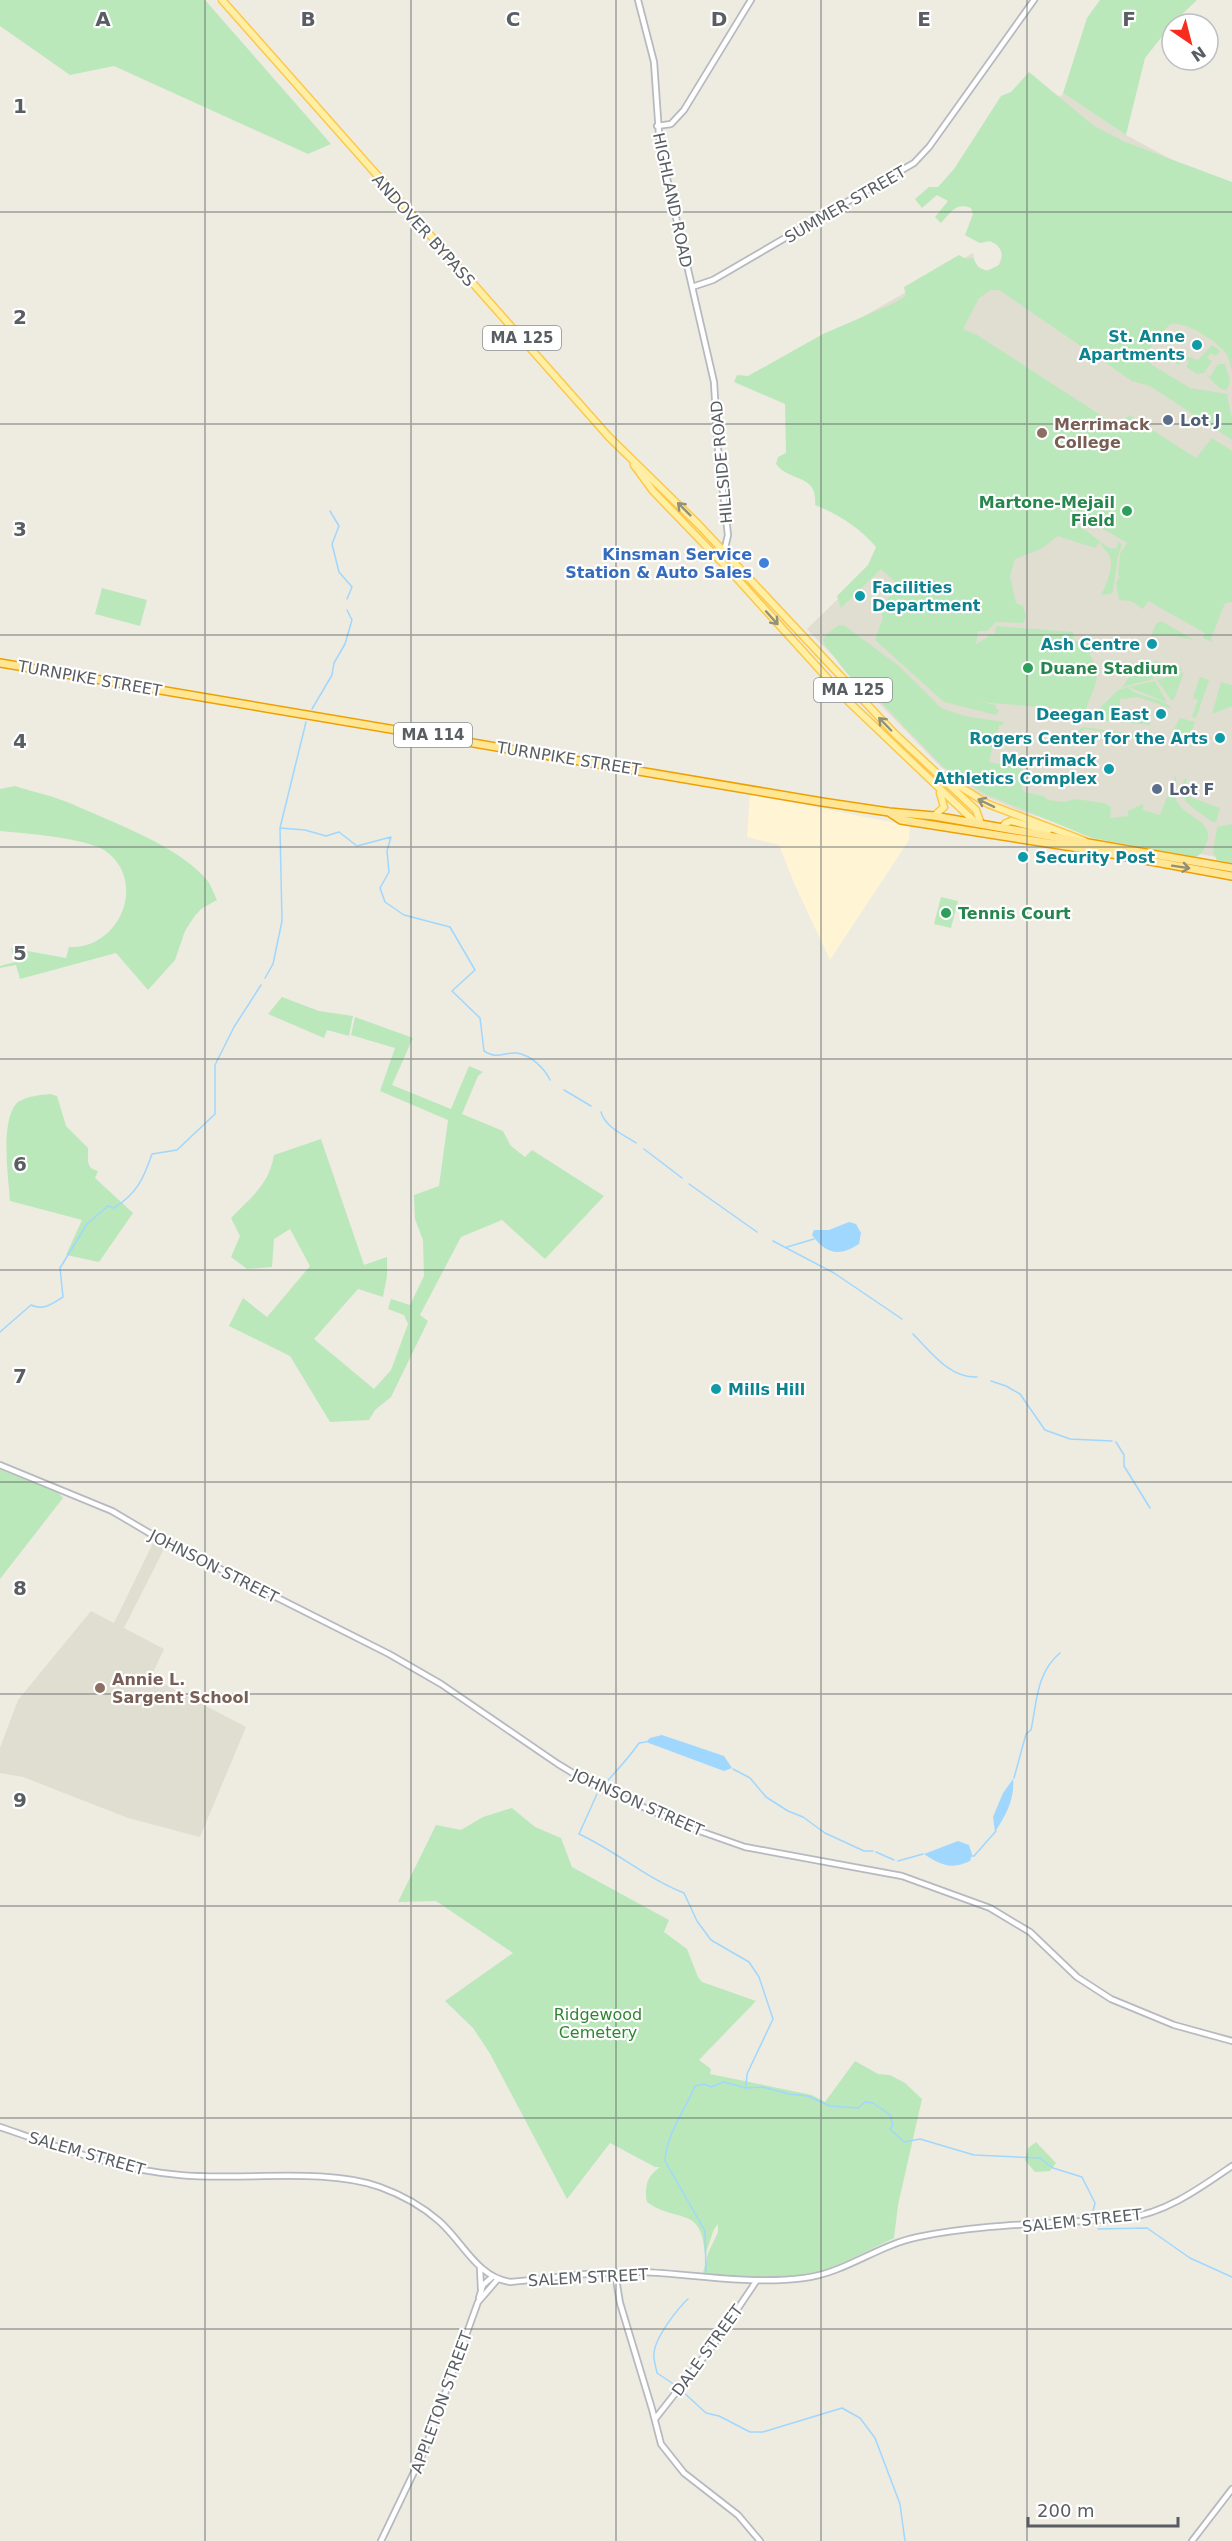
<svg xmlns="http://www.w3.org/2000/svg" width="1232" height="2541" font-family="'DejaVu Sans',sans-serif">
  <rect width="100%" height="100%" fill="#eeebe1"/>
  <path fill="#fff4d4" d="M 750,794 L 910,826 L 909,840 L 830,960 L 794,883 L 779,845 L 747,837 Z"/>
  <path fill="#e0ddd1" d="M 1063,93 L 1126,135 L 1189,169 L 1232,187 L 1232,860 L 1101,835 L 1020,811 L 977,793 L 941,767 L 807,629 L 956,484 L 749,383 L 973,253 L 975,263 L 982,270 L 991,270 L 999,265 L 1002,255 L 999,246 L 990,241 L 980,243 L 965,235 L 1058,95 L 1061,97 Z
    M 154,1541 L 165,1547 L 124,1628 L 164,1649 L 151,1677 L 246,1727 L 200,1837 L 128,1818 L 23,1777 L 0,1773 L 0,1748 L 18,1700 L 91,1611 L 114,1623 Z"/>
  <path fill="#bbe8bb" d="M 0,0 L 205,0 L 331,144 L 308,154 L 114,66 L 70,75 L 0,26 Z
    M 1100,0 L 1197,0 L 1172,24 L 1145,58 L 1126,135 L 1063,93 L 1087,18 Z
    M 1029,72 L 1094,126 L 1125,142 L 1232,182 L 1232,374 C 1231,368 1230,361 1227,355 C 1221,343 1181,318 1169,325 L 1149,349 L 1146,357 L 1152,365 L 1190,388 L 1227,394 L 1232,419 L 1232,440 L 1150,386 L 1132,381 L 999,290 L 991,290 L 979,298 L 963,329 L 977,335 L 1119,427 L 1129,415 L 1196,458 L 1212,438 L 1232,451 L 1232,602 L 1225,603 L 1211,639 L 1213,642 L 1203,638 L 1205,633 L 1148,601 L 1143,609 L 1131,601 L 1119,600 L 1116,583 L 1120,576 L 1118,575 L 1120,554 L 1127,543 L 1098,526 L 1091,527 L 1076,519 L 1074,515 L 1083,499 L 1080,497 L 1069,518 L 1109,548 L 1115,549 L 1119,543 L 1116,540 L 1122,544 L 1118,556 L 1113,592 L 1110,594 L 1101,595 C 1106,585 1115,565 1109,555 C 1106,550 1102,548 1100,542 L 1095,548 L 1058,536 L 1041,549 L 1015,559 L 1010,576 L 1016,603 L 1023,606 L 1026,617 L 1023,623 L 996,622 L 987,631 L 978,631 L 976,644 L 988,637 L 988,634 L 995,634 L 996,626 L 1073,632 L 1073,641 L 1088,642 C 1087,655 1096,662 1097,674 C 1097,688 1088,698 1086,711 L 980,702 L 996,705 L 996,709 L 999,710 L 996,715 L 944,702 L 875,640 L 883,617 L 879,609 L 899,586 L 881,569 L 841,608 L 837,596 L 868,565 L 876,547 C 860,528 838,514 815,505 C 818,473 790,483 776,464 L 778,457 L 786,453 L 785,404 L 734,382 L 737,375 L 748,376 L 823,334 L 890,305 L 906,296 L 904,287 L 959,255 L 966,259 L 973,258 L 978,267 L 987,271 L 999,265 C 1005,255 1001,245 990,241 L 980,243 L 965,235 L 973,214 L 971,208 C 956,202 951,212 941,223 L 935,217 L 948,201 L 937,195 L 922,208 L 915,199 L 929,187 L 938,187 L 954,169 L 1001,96 L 1011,92 Z
    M 1212,345 L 1220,351 L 1216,356 L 1211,353 L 1207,358 L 1212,361 L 1204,373 L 1197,374 L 1186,367 L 1189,362 L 1184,358 L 1179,365 L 1176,363 L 1180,356 L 1184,355 L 1198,360 Z
    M 1218,364 L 1225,364 L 1230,381 L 1227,390 L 1221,389 L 1206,375 L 1210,377 Z
    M 102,588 L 147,600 L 140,626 L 95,614 Z
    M 1161,621 L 1194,640 L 1174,636 L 1151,636 L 1156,624 Z
    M 839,625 L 845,626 L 899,666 L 941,708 L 965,716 L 1003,722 L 1003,725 L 999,725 L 995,749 L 992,748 L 989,762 L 1024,769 L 1022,789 L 1025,792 L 1043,796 L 1048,800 L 1064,802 L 1075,799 L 1104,803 L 1111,807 L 1110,818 L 1128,816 L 1128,811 L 1143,804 L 1143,810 L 1160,815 L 1176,775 C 1177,784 1172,793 1178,803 C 1186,817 1214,821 1207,842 C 1204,849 1203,853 1196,857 L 1092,838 L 985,794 L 942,766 L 877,698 C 856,690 839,662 825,645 L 823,640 L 826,635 Z
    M 1156,661 L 1180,667 L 1182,670 L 1156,678 L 1148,664 Z
    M 1144,664 L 1154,679 L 1122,687 L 1134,671 Z
    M 1184,672 L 1174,699 L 1171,700 L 1157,680 Z
    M 1200,677 L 1209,680 L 1196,718 L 1192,717 L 1198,700 L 1193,698 Z
    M 1155,681 L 1167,702 L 1128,687 Z
    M 1221,682 L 1232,685 L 1232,706 L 1212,714 Z
    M 1127,687 C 1138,699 1163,696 1172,709 L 1138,697 L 1120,699 L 1120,709 L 1135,709 L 1144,712 L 1142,719 L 1150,722 L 1150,725 L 1089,719 L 1118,690 Z
    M 1180,718 L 1195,722 L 1189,738 L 1172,732 Z
    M 1083,727 L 1158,737 L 1156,741 L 1085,729 L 1079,733 L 1078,739 L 1074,738 L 1076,732 Z
    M 1185,779 L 1187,779 L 1184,795 L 1220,808 L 1216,822 L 1212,822 C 1199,810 1171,800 1185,779 Z
    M 15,786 C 33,792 54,796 72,804 C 112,822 179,846 207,880 C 211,885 214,894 217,900 L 201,909 L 194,917 L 185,931 L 175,960 L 148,990 L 116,953 L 20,979 L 16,965 L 0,968 L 0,966 L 15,962 L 11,948 L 66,958 L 69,947 C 120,950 149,880 104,850 C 84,838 25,833 0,831 L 0,789 Z
    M 1232,824 L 1232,863 L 1217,860 L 1213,853 L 1217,827 Z
    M 941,897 L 958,901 L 951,928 L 934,924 Z
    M 282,997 L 319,1011 L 353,1016 L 349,1036 L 327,1030 L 324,1038 L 268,1014 Z
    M 355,1017 L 413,1038 L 392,1085 L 451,1109 L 469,1066 L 483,1072 L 478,1076 L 462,1114 L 503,1131 L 511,1146 L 525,1157 L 532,1150 L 604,1196 L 545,1259 L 502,1220 L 461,1237 L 420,1315 L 428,1321 L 391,1397 L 375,1410 L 369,1420 L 330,1422 L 290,1356 L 229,1326 L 243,1298 L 267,1317 L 310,1266 L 290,1229 L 274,1239 L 272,1267 L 247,1269 L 231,1257 L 240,1236 L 231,1218 C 251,1197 269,1185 274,1155 L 321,1139 L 364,1265 L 387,1257 L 387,1276 L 383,1297 L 358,1289 L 314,1339 L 374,1389 L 391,1370 L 408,1324 L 404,1315 L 388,1309 L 391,1299 L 410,1305 L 424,1276 L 423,1240 L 415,1219 L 414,1195 L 439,1186 L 448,1120 L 380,1091 L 395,1048 L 351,1035 Z
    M 50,1094 L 57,1096 L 66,1126 L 88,1148 C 89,1158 84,1168 98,1171 L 95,1178 L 133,1213 L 99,1262 L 66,1255 L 82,1220 L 10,1201 C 8,1175 0,1118 18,1102 C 28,1096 39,1095 50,1094 Z
    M 0,1469 L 57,1491 L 63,1498 L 0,1579 Z
    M 512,1808 L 535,1827 L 561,1838 L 572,1867 L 669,1920 L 664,1932 L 687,1949 L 698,1977 L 702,1982 L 756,2001 L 699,2060 L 711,2069 L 710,2074 L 812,2095 L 825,2102 L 855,2061 L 878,2074 L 890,2075 L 905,2083 L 922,2099 L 898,2205 L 894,2238 C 868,2250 842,2266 813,2273 C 778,2281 738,2277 702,2277 L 708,2253 L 718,2232 L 718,2224 L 714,2229 L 705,2255 C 702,2204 677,2224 647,2202 C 644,2187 647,2176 660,2167 L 655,2167 L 610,2143 L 567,2199 L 489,2052 L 473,2028 L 445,2001 L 513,1953 L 436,1901 L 398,1902 L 436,1825 L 461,1830 L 483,1817 Z
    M 1036,2142 L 1056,2163 L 1050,2171 L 1035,2172 L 1025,2160 L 1028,2148 Z"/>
  <path fill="#9fd7ff" d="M 849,1222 L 856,1224 L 861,1233 L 859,1244 C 839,1257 826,1254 812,1235 L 814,1230 L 829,1230 Z
    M 662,1735 L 724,1756 L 732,1768 L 724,1771 L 646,1742 L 650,1738 Z
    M 1013,1779 C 1015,1799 1006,1815 995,1832 L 993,1817 L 1003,1793 Z
    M 958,1841 L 969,1845 L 972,1854 L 970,1861 C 952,1870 940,1865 924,1854 Z"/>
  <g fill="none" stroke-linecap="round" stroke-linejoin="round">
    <path stroke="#9fd7ff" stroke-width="1.5" d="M 330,511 L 339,526 L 332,544 L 339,572 L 352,587 L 347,599
      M 312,709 L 332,675 L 334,663 L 345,644 L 352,620 L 347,610
      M 280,828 L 305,830 L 326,836 L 339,832 L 357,846 L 391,837 L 387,851 L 389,872 L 380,888 L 385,902 L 404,915 L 450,927 L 475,970 L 452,991 L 480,1018 L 484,1051 C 499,1060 502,1052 517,1053 C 531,1055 545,1069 550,1080
      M 265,978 L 273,964 L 282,921 L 280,828 L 306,722
      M 564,1090 L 591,1106
      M 601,1112 C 605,1127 624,1135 636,1143
      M 644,1149 L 682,1178
      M 689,1184 L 757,1232
      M 773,1241 L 834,1273 L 902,1319
      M 787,1247 L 814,1239
      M 0,1332 L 31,1305 C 43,1311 52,1304 63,1297 L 60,1268 L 87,1224 L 108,1206 L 114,1208 C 137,1193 143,1180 152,1154 L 177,1150 L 215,1114 L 215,1065 L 234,1027 L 261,985
      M 913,1334 C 930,1351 949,1378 977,1377
      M 991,1381 L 1006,1386 L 1020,1394 L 1045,1430 L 1070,1439 L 1112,1441
      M 1116,1442 L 1124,1455 L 1124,1466 L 1150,1508
      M 733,1769 L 750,1778 L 766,1797 L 788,1811 L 803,1817 L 825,1833 L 864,1851 L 873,1851
      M 1014,1778 L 1026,1734 L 1031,1730 C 1037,1702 1036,1673 1060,1653
      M 604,1785 C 616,1771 629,1758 639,1743 L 646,1742
      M 597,1794 L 579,1834 C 616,1851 646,1878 684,1893 L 697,1921 L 711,1940 L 749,1962 L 759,1977 L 773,2019 L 747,2074 L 746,2087
      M 876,1852 L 894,1860
      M 970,1856 L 974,1856 L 996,1831
      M 898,1861 L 923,1854
      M 1098,2229 L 1147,2228 L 1190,2258 L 1232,2277
      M 706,2272 L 705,2231 L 665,2161 C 666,2135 685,2110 695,2086 L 704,2084 L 711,2087 L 724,2082 L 746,2088 L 763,2087 L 789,2094 L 808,2096 L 830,2106 L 858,2108 L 865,2102 L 873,2103 L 890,2115 L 893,2125 L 890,2129 L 904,2142 L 920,2139 L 974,2155 L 1040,2158 L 1053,2168 L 1082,2177 L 1095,2203 L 1092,2215
      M 678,2387 L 657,2373 C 656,2367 653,2359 654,2353 C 655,2338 677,2309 688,2299
      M 681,2390 L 706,2413 L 719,2416 L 750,2432 L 763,2432 L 842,2408 L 860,2418 L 875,2438 L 900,2504 L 905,2541"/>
    <defs>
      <path id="tertiary" d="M 638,0 L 654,62 L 660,148 L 714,382 L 718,449 L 728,535 L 724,552 L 718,559
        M 657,126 L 671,124 L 684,110 L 751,0
        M 692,287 L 713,280 L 914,163 L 929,147 L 1034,0
        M 0,1465 L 112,1511 L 151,1534 L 389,1654 L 441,1684 L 558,1764 L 591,1784 L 691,1828 L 745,1847 L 902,1876 L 990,1908 L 1030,1932 L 1077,1977 L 1111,1999 L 1174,2025 L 1232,2041
        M 0,2127 C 59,2147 118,2170 180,2175 C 241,2181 324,2167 380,2187 C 402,2195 422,2206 439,2221 C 463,2242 477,2277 510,2282 C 553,2278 597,2271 641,2272 C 695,2274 749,2285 804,2278 C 845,2273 878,2245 918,2237 C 986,2223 1058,2224 1126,2218 C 1166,2213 1200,2188 1232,2166
        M 480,2268 L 481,2289
        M 615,2273 L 620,2303 L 652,2409 L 661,2444 L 684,2473 L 738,2515 L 760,2541
        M 479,2298 L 483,2285 L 491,2278
        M 655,2419 L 714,2344 L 757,2280
        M 381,2541 L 425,2449 L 478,2302 L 497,2280
        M 1192,2541 L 1232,2489"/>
      <path id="primary" d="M 222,0 L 609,437 L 699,525 L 894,733 L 976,810 L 981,824
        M 634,465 L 653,491 L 733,574 L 849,702 L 976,823
        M 943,776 L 988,804 L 1085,841
        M 934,816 L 944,807 L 940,793
        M 1002,827 L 1006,823 L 1011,821 L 1048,831"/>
      <path id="trunk" d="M 0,663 L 822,802 L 889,812 L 934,816 L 1232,868
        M 889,812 L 901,820 L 1085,849 L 1232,876"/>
    </defs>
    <use href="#tertiary" stroke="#b6b9bf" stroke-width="8"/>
    <use href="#primary" stroke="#fcc84b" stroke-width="9"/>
    <use href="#trunk" stroke="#eea000" stroke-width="10"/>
    <use href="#tertiary" stroke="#fff" stroke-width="4.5"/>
    <use href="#primary" stroke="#ffefa4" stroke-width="6"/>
    <use href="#trunk" stroke="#ffe695" stroke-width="7"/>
  </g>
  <defs><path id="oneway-shaft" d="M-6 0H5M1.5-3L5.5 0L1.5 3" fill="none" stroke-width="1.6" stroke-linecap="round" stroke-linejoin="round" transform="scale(1.5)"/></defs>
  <g stroke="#93917a">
    <use href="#oneway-shaft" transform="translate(684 509) rotate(-135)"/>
    <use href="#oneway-shaft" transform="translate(772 618) rotate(48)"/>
    <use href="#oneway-shaft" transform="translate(885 724) rotate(-134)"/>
    <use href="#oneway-shaft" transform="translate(986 803) rotate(-154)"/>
  </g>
  <use stroke="#938e74" href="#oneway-shaft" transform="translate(1181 867) rotate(9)"/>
  <path fill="none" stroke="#595e63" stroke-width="1.5" stroke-opacity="0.55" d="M 205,0 L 205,2541M 411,0 L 411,2541M 616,0 L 616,2541M 821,0 L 821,2541M 1027,0 L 1027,2541M 0,212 L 1232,212M 0,424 L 1232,424M 0,635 L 1232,635M 0,847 L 1232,847M 0,1059 L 1232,1059M 0,1270 L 1232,1270M 0,1482 L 1232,1482M 0,1694 L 1232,1694M 0,1906 L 1232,1906M 0,2118 L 1232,2118M 0,2329 L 1232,2329"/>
  <g fill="#0f9aa8" stroke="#fff" stroke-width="2">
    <circle cx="1197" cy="345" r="6"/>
    <circle cx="860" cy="596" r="6"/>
    <circle cx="1152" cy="644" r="6"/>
    <circle cx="1161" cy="714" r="6"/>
    <circle cx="1220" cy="738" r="6"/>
    <circle cx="1109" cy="769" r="6"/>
    <circle cx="1023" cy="857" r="6"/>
    <circle cx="716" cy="1389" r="6"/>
  </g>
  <g fill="#5c6f8a" stroke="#fff" stroke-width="2">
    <circle cx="1168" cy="420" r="6"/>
    <circle cx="1157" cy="789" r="6"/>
  </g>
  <g fill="#8d6e63" stroke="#fff" stroke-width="2">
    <circle cx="1042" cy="433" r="6"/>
    <circle cx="100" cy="1688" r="6"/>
  </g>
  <g fill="#2e9e5b" stroke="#fff" stroke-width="2">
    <circle cx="1127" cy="511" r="6"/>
    <circle cx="1028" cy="668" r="6"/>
    <circle cx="946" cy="913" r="6"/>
  </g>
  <circle fill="#3f7fe0" stroke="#fff" stroke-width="2" cx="764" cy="563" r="6"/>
  <g text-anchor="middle" stroke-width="4.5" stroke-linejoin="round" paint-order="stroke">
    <g fill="#fff" stroke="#8b8e92" stroke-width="1.5">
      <rect x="483" y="326" width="78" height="24" rx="4.5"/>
      <rect x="814" y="678" width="78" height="24" rx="4.5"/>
      <rect x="394" y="723" width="78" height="24" rx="4.5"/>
    </g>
    <g font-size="15" font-weight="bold" fill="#595e63">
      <text x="522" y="343">MA 125</text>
      <text x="853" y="695">MA 125</text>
      <text x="433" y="740">MA 114</text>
    </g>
    <g font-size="16" fill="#595e63" stroke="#fff">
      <text transform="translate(673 200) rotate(78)" y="6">HIGHLAND ROAD</text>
      <text transform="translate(845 204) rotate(-30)" y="6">SUMMER STREET</text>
      <text transform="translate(424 230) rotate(48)" y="6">ANDOVER BYPASS</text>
      <text transform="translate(721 462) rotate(-95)" y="6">HILLSIDE ROAD</text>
      <text transform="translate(90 678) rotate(10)" y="6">TURNPIKE STREET</text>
      <text transform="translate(569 758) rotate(9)" y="6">TURNPIKE STREET</text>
      <text transform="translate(214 1566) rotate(27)" y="6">JOHNSON STREET</text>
      <text transform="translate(638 1802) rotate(24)" y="6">JOHNSON STREET</text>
      <text transform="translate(87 2153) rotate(16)" y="6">SALEM STREET</text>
      <text transform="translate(1082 2220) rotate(-6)" y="6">SALEM STREET</text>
      <text transform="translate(588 2277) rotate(-3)" y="6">SALEM STREET</text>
      <text transform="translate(707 2350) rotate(-54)" y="6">DALE STREET</text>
      <text transform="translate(441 2402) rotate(-70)" y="6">APPLETON STREET</text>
    </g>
    <g font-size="16" font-weight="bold" fill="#0d838f" stroke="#fff" text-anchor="end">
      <text x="1185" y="342">St. Anne<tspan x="1185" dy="18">Apartments</tspan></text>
      <text x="872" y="593" text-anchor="start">Facilities<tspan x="872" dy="18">Department</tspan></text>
      <text x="1140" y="650">Ash Centre</text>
      <text x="1149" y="720">Deegan East</text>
      <text x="1208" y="744">Rogers Center for the Arts</text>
      <text x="1097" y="766">Merrimack<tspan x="1097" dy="18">Athletics Complex</tspan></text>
      <text x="1035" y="863" text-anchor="start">Security Post</text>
      <text x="728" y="1395" text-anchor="start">Mills Hill</text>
    </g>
    <g font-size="16" font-weight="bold" fill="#4e5e75" stroke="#fff" text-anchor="start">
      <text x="1180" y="426">Lot J</text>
      <text x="1169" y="795">Lot F</text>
    </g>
    <g font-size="16" font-weight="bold" fill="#785e54" stroke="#fff" text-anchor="start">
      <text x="1054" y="430">Merrimack<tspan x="1054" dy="18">College</tspan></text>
      <text x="112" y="1685">Annie L.<tspan x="112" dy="18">Sargent School</tspan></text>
    </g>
    <g font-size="16" font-weight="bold" fill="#27864d" stroke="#fff" text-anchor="start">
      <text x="1115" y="508" text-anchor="end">Martone-Mejail<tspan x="1115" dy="18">Field</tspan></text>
      <text x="1040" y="674">Duane Stadium</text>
      <text x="958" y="919">Tennis Court</text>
    </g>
    <g font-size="16" font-weight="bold" fill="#366cbe" stroke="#fff" text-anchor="end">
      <text x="752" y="560">Kinsman Service<tspan x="752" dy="18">Station &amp; Auto Sales</tspan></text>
    </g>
    <g font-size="16" fill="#2e8630" stroke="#fff">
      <text x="598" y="2020">Ridgewood<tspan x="598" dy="18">Cemetery</tspan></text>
    </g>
  </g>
  <g font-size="20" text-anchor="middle" font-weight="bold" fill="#595e63" stroke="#fff" stroke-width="4.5" stroke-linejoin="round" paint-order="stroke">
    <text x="103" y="26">A</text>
    <text x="308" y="26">B</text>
    <text x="513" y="26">C</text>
    <text x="719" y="26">D</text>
    <text x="924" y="26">E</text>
    <text x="1129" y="26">F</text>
    <text x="20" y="113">1</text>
    <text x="20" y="324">2</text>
    <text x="20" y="536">3</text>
    <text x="20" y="748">4</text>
    <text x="20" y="960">5</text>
    <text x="20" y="1171">6</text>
    <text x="20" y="1383">7</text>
    <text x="20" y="1595">8</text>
    <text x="20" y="1807">9</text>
  </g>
  <g transform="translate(1190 42) rotate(145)"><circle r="28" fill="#ffffff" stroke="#bdbfc1" stroke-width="1.5"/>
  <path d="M0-4.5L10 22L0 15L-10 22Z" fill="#f62c1e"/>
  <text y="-9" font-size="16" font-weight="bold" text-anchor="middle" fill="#595e63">N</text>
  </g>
  <path d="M1028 2517v9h150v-9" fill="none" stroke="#595e63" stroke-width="3"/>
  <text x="1037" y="2517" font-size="18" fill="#595e63" stroke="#ffffff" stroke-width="4.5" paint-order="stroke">200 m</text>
</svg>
